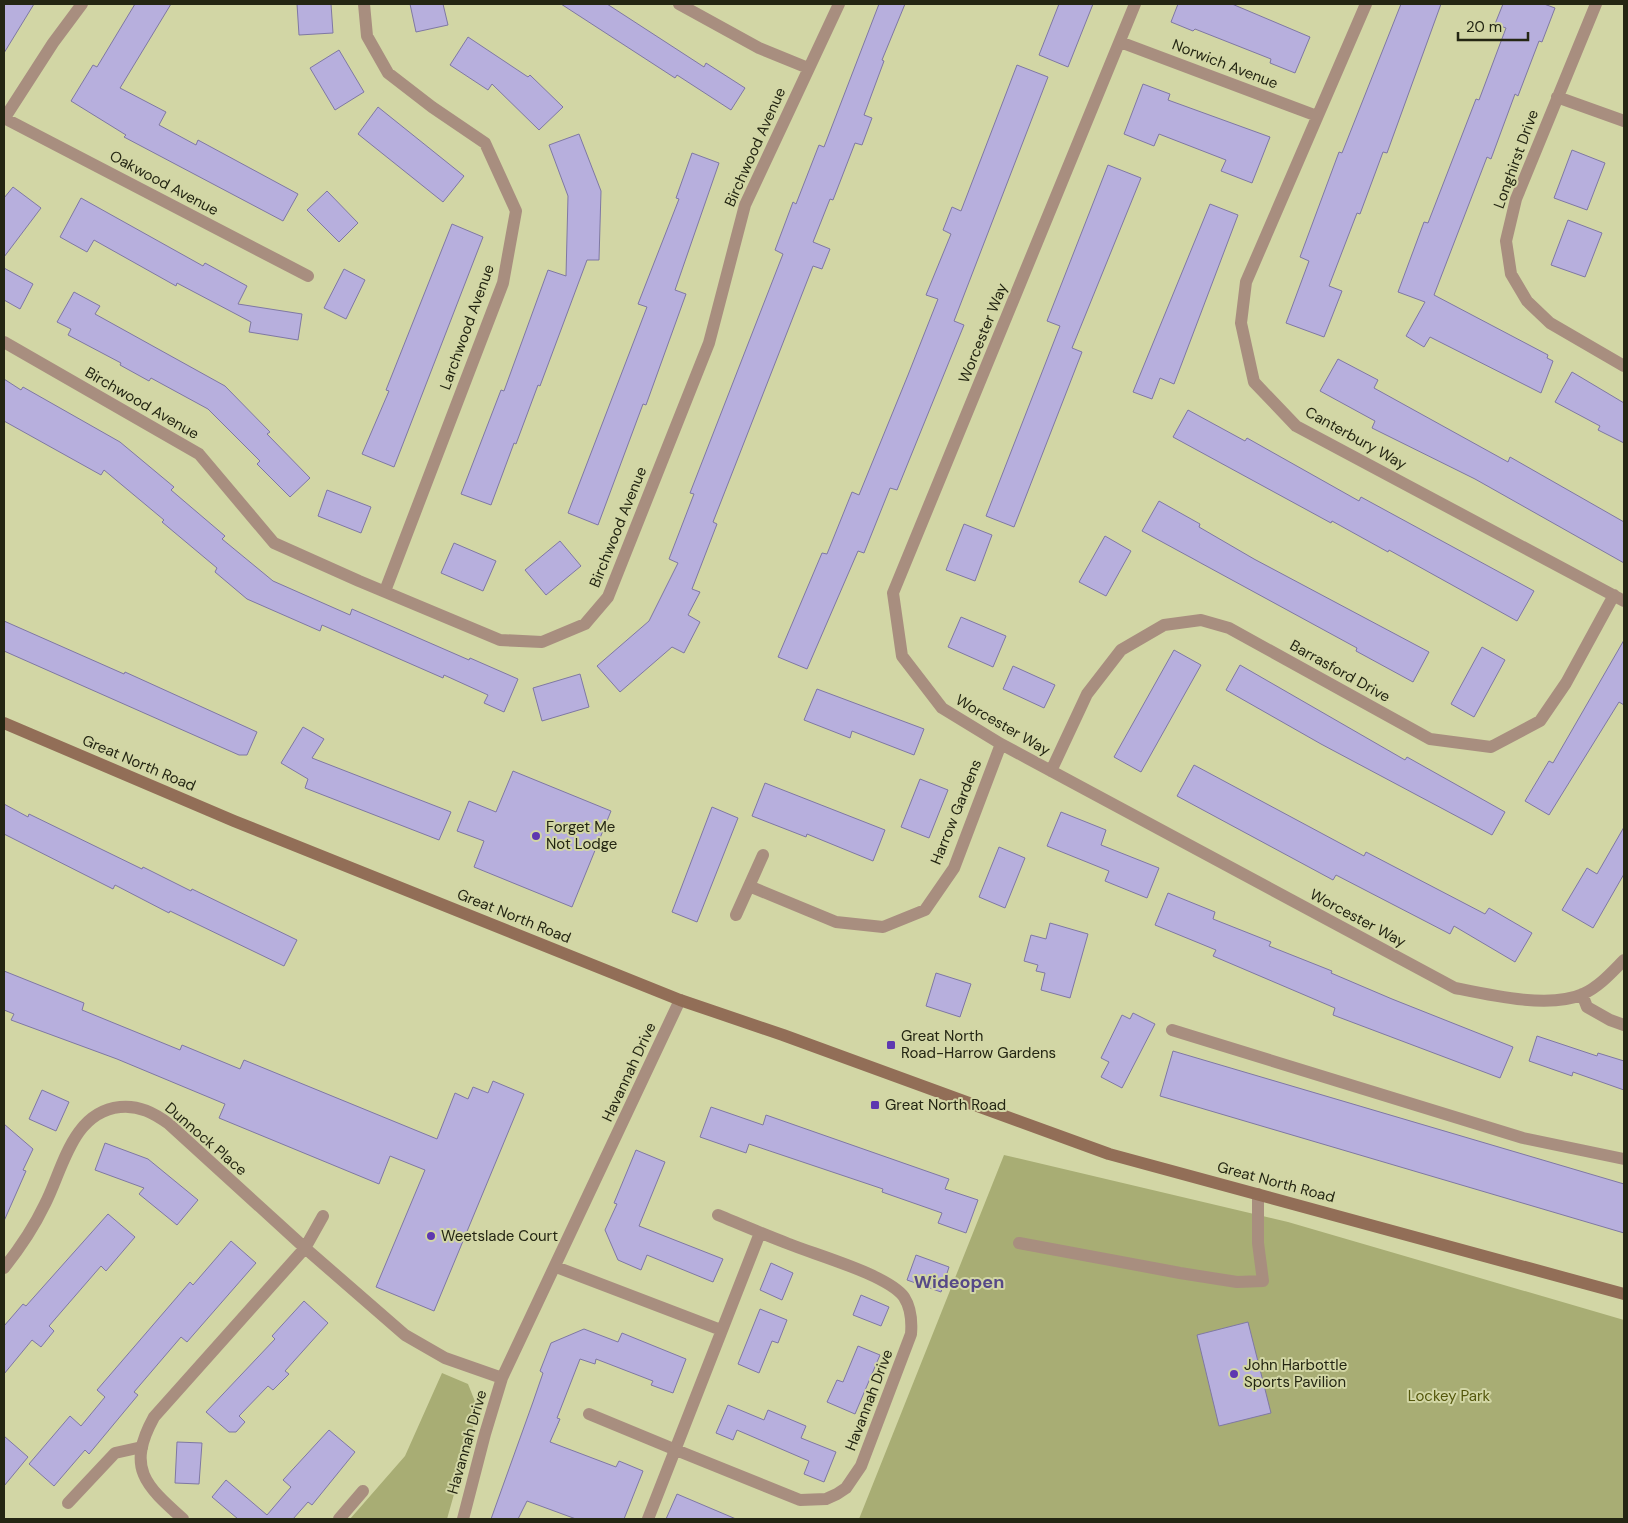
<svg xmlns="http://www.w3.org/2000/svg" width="1628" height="1523" font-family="'DM Sans',sans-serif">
  <rect width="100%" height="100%" fill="#d2d6a5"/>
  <path fill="#a8ad74" d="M 1004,1155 L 1288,1222 L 1624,1320 L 1624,1519 L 859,1519 Z
    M 442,1373 L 468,1384 L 478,1409 L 447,1519 L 350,1519 L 405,1456 Z"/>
  <path fill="#b7afdd" stroke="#7f78a3" d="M 4,4 L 34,4 L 4,53 Z
    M 135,4 L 171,4 L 120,88 L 166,112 L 159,125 L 196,145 L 198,140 L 298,194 L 283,221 L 124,137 L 126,135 L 71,101 L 93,65 L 97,67 Z
    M 297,4 L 331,4 L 333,33 L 299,35 Z
    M 410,4 L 443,4 L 448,25 L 416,32 Z
    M 561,4 L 607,4 L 704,67 L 706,63 L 745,88 L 731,110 L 677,75 L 675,78 Z
    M 879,4 L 905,4 L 882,60 L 884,61 L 864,115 L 872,118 L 862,145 L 855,143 L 833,200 L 830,199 L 813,242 L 830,249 L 822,269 L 813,266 L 713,522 L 717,524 L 692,589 L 700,592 L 688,615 L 700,622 L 684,653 L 672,647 L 620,692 L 597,666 L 649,621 L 678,563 L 669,559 L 694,494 L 690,493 L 783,254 L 775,250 L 793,202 L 796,204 L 819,145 L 824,147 Z
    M 1059,4 L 1093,4 L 1068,67 L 1039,55 Z
    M 1178,4 L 1232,4 L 1310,37 L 1295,73 L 1270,63 L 1271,59 L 1195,29 L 1193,31 L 1171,22 Z
    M 1401,4 L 1441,4 L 1387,153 L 1383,152 L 1360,214 L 1357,213 L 1329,286 L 1342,291 L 1324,337 L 1286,323 L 1309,261 L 1300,257 L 1339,152 L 1342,153 Z
    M 1503,4 L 1544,4 L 1555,8 L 1542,42 L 1539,41 L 1518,96 L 1515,94 L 1491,159 L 1487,157 L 1434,295 L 1548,355 L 1547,358 L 1553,361 L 1541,393 L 1430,337 L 1424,347 L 1406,336 L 1425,302 L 1398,292 L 1424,222 L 1428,223 L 1476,99 L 1479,100 L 1506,28 L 1495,24 Z
    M 468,37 L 528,77 L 530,75 L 563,107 L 539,130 L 492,84 L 488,90 L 450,65 Z
    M 339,50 L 364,92 L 335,110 L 310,68 Z
    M 1017,65 L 1048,77 L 954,321 L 964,325 L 897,490 L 890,488 L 864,553 L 858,551 L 807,669 L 778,657 L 822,553 L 827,554 L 852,492 L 859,495 L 908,375 L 938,299 L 926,295 L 951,234 L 943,230 L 952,207 L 961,211 Z
    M 1143,84 L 1170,94 L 1168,100 L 1270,137 L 1252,183 L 1221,171 L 1226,160 L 1159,134 L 1154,146 L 1124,134 Z
    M 378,107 L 464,176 L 443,202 L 358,134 Z
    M 579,134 L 601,191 L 599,260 L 587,260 L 540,386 L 538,385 L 516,444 L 514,443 L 491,505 L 461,494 L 501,390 L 504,391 L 548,270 L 566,276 L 568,196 L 549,145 Z
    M 1572,150 L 1605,163 L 1587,210 L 1554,198 Z
    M 692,153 L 719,163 L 675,290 L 686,294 L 646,405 L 643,404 L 598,525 L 568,513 L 647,307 L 638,304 L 679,199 L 676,198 Z
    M 1108,165 L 1141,178 L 1072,348 L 1082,352 L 1014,527 L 986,516 L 1060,326 L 1047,321 Z
    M 13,187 L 41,208 L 4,257 L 4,198 Z
    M 327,191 L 358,223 L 339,242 L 307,210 Z
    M 81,198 L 203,266 L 205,263 L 247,286 L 238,304 L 302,314 L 298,340 L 249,332 L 251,322 L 177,283 L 176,286 L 94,240 L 87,252 L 60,237 Z
    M 1210,204 L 1238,215 L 1174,384 L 1160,378 L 1152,399 L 1133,392 Z
    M 1568,220 L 1602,233 L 1585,277 L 1551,265 Z
    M 452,224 L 483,237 L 394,467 L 362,454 L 389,391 L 386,390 Z
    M 4,268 L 33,284 L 20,309 L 4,300 Z
    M 344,269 L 365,280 L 346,319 L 324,308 Z
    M 74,292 L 100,306 L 95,314 L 225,386 L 270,432 L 267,434 L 310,478 L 290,497 L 257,464 L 260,461 L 208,409 L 151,378 L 149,381 L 120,365 L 121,363 L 68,335 L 71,329 L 57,322 Z
    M 1338,359 L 1378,380 L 1374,388 L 1508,462 L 1510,457 L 1624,522 L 1624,563 L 1475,479 L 1372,428 L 1375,421 L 1320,391 Z
    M 1572,372 L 1624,403 L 1624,443 L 1598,430 L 1600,426 L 1555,402 Z
    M 4,379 L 21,390 L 23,387 L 120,442 L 174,487 L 171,490 L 225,536 L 222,539 L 273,581 L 350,615 L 352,609 L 469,660 L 470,658 L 518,679 L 504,712 L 484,703 L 488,695 L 444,675 L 443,678 L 322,625 L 320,631 L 247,599 L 215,572 L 217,568 L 162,522 L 164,520 L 104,470 L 101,475 L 4,421 Z
    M 1188,410 L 1245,441 L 1247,438 L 1359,501 L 1361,497 L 1534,591 L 1517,621 L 1389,550 L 1388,552 L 1332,521 L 1331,523 L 1173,437 Z
    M 327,490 L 371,507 L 361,533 L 318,516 Z
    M 1159,501 L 1200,524 L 1199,527 L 1254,559 L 1429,652 L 1413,682 L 1356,651 L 1357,648 L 1142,531 Z
    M 964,524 L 992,535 L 975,581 L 946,570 Z
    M 1105,536 L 1131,551 L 1106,596 L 1079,582 Z
    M 560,541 L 581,566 L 546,595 L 525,570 Z
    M 454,543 L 496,561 L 483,591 L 441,573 Z
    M 961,617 L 1006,636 L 993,667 L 948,647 Z
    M 4,621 L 124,674 L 125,672 L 257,732 L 247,755 L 239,755 L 4,651 Z
    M 1624,640 L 1624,705 L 1619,702 L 1549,815 L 1525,801 L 1549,761 L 1553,763 Z
    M 1482,647 L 1505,660 L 1474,717 L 1451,704 Z
    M 1174,650 L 1201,665 L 1141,772 L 1114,757 Z
    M 1240,665 L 1405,760 L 1407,757 L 1505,812 L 1492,835 L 1321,744 L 1226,690 Z
    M 1013,666 L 1055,685 L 1044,708 L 1003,689 Z
    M 580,674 L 589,707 L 542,721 L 533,688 Z
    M 817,689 L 924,729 L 914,755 L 852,731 L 850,738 L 804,720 Z
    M 303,727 L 324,739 L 312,758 L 451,812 L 439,840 L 305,788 L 308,779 L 281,763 Z
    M 1194,765 L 1364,856 L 1366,852 L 1485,914 L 1489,908 L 1532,933 L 1515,962 L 1454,926 L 1450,934 L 1336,875 L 1333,880 L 1177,796 Z
    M 513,771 L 611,811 L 572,907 L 474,867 L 484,841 L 457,831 L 469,801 L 496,812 Z
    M 920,779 L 948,790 L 929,838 L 901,827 Z
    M 765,783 L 885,830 L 873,861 L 807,834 L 806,837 L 752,816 Z
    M 4,804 L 28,817 L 29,814 L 142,869 L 143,867 L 191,891 L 192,889 L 297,940 L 284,966 L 170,911 L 169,913 L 115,885 L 113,889 L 4,834 Z
    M 712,807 L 738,818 L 697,922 L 672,912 Z
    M 1061,812 L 1106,830 L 1101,845 L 1159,868 L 1147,898 L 1105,881 L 1109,871 L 1047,846 Z
    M 1624,827 L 1624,874 L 1593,928 L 1562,910 L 1587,868 L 1597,874 Z
    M 999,847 L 1025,858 L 1005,908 L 979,897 Z
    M 1168,893 L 1215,912 L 1213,919 L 1271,942 L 1269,946 L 1332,971 L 1331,973 L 1392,999 L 1513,1047 L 1500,1078 L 1333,1015 L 1335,1008 L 1213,956 L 1216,950 L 1155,925 Z
    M 1050,923 L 1088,934 L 1070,998 L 1041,990 L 1045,973 L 1036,971 L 1038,965 L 1024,961 L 1031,935 L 1046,939 Z
    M 4,971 L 84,1003 L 82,1010 L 180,1050 L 182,1045 L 240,1069 L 244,1060 L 437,1139 L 455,1093 L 468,1099 L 473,1087 L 488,1093 L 493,1081 L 524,1094 L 434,1311 L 376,1287 L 425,1170 L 390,1156 L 379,1184 L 219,1118 L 225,1104 L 117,1059 L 11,1020 L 14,1014 L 4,1010 Z
    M 936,973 L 971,984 L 960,1017 L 926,1006 Z
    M 1133,1013 L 1155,1024 L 1122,1088 L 1101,1077 L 1109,1062 L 1101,1058 L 1122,1015 L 1130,1019 Z
    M 1537,1036 L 1597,1056 L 1598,1053 L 1624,1061 L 1624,1090 L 1573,1072 L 1572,1076 L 1529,1061 Z
    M 1173,1051 L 1624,1184 L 1624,1233 L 1160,1096 Z
    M 42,1090 L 69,1102 L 56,1131 L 29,1119 Z
    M 711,1107 L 763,1125 L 766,1115 L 949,1179 L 945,1189 L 978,1200 L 966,1233 L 938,1223 L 942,1213 L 882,1192 L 883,1189 L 749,1144 L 746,1153 L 700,1137 Z
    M 4,1124 L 33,1149 L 23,1170 L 26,1171 L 4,1221 Z
    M 105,1143 L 148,1159 L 198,1200 L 177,1225 L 139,1194 L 144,1188 L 95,1170 Z
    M 636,1150 L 665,1162 L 639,1226 L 723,1259 L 713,1282 L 647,1255 L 641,1270 L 618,1260 L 605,1230 L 617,1204 L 614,1203 Z
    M 108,1214 L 135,1237 L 106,1271 L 101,1266 L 49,1326 L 54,1331 L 41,1347 L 32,1340 L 4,1374 L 4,1326 L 23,1304 L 26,1306 Z
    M 231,1241 L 256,1263 L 187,1342 L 181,1337 L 134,1392 L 138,1395 L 89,1454 L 85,1450 L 54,1486 L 29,1464 L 70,1416 L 81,1426 L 105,1397 L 97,1390 L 190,1282 L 193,1285 Z
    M 916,1255 L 949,1267 L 941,1292 L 907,1280 Z
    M 771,1263 L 793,1273 L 782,1300 L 760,1290 Z
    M 861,1295 L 889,1307 L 881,1326 L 853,1315 Z
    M 304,1301 L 328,1323 L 285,1371 L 289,1374 L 273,1390 L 268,1386 L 239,1416 L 245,1422 L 236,1432 L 229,1432 L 206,1412 L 275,1339 L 272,1336 Z
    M 760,1309 L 787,1320 L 778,1343 L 772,1341 L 759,1373 L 738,1364 Z
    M 1248,1322 L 1271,1413 L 1219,1426 L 1197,1335 Z
    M 584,1329 L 618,1342 L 622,1333 L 686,1359 L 673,1393 L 651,1385 L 653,1381 L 596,1359 L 595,1364 L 580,1359 L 557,1418 L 560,1419 L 550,1442 L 616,1467 L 619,1461 L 643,1471 L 624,1519 L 576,1519 L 527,1501 L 518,1519 L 491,1519 L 533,1402 L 543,1373 L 540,1371 L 551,1343 Z
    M 858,1346 L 880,1355 L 855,1414 L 827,1402 L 837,1380 L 843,1382 Z
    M 728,1405 L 764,1420 L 768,1410 L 806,1426 L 801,1438 L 836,1452 L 824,1482 L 804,1474 L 809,1461 L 737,1430 L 733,1440 L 716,1433 Z
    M 329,1430 L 355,1452 L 312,1505 L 308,1502 L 293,1519 L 238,1519 L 212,1497 L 226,1480 L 267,1515 L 291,1487 L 283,1480 Z
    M 4,1436 L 28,1457 L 4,1486 Z
    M 177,1442 L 202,1443 L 199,1484 L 175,1483 Z
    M 677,1494 L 736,1519 L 666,1519 Z"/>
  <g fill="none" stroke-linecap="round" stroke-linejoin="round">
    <path stroke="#a88e7f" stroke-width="12" d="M 1172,1030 L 1523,1138 L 1624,1159
      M 1019,1243 L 1180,1273 L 1237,1282 L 1263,1281 L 1258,1243 L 1258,1194
      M 589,1414 L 676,1450
      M 68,1503 L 115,1453 L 142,1447
      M 339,1519 L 363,1491"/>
    <path stroke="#a88e7f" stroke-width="12" d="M 364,4 L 367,36 L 388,73 L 432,107 L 485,143 L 516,211 L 503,283 L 385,591
      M 679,4 L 759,48 L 808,68
      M 1135,4 L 893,593 L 902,656 L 942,708 L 1001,744 L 1455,988 C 1489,995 1550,1009 1583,994 C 1600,986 1612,972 1624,960
      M 1366,4 L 1246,282 L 1241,323 L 1254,382 L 1296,426 L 1624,601
      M 1596,4 L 1516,199 L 1506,241 L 1511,274 L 1527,301 L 1550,323 L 1624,366
      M 1120,42 L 1317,116
      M 1557,97 L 1624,121
      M 4,118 L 308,276
      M 4,119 L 53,43 L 82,4
      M 4,342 L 199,454 L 274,543 L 359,581 L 500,640 L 542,642 L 585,624 L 608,597 L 709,343 L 745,205 L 839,4
      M 1051,771 L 1087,694 L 1121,650 L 1164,625 L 1201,620 L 1229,628 L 1430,739 L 1491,747 L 1540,721 L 1566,683 L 1614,595
      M 749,886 L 836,922 L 883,927 L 925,910 L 954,868 L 1001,744
      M 736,915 L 763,855
      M 1582,994 L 1587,1007 L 1610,1020 L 1624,1025
      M 556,1267 L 721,1330
      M 4,1268 C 20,1248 34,1227 45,1204 C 63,1169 72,1112 120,1107 C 139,1105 154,1113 169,1124 L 305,1248 L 405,1335 L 445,1358 L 502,1378
      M 676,1450 L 800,1500 L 826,1499 L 837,1494 L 846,1488 L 861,1466 L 911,1334 C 912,1322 911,1308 904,1297 C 888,1275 816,1255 789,1244 C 765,1235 742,1225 718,1215
      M 183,1519 C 145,1485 126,1468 154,1417 L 305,1248 L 323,1216
      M 463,1519 L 485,1434 L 502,1378 L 680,1000
      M 648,1519 L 760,1233"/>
    <path stroke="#926e57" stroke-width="12" d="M 4,723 L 234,821 L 680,1000 L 783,1035 L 1109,1154 L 1624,1294"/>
  </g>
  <g fill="#5e38b0" stroke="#d2d6a5" stroke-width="2">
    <circle cx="536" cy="836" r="5"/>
    <rect x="886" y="1040" width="10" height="10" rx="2.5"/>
    <rect x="870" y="1100" width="10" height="10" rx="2.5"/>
    <circle cx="431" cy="1236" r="5"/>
    <circle cx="1234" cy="1374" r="5"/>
  </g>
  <g text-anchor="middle" stroke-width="4" stroke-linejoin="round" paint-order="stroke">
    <g font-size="15" fill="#242613" stroke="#d2d6a5">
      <text transform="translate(1225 64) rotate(21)" y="5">Norwich Avenue</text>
      <text transform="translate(755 147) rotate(-66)" y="5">Birchwood Avenue</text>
      <text transform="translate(1516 159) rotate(-70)" y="5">Longhirst Drive</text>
      <text transform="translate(164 183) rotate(28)" y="5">Oakwood Avenue</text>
      <text transform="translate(467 327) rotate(-70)" y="5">Larchwood Avenue</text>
      <text transform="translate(983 333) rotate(-68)" y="5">Worcester Way</text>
      <text transform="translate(142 403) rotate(30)" y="5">Birchwood Avenue</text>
      <text transform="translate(1356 438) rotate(29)" y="5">Canterbury Way</text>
      <text transform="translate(618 527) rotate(-68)" y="5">Birchwood Avenue</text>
      <text transform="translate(1340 671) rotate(29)" y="5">Barrasford Drive</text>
      <text transform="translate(1003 725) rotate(30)" y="5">Worcester Way</text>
      <text transform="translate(139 763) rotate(23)" y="5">Great North Road</text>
      <text transform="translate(956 812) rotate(-68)" y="5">Harrow Gardens</text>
      <text transform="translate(514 916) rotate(22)" y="5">Great North Road</text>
      <text transform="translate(1358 918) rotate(28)" y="5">Worcester Way</text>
      <text transform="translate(629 1072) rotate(-65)" y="5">Havannah Drive</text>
      <text transform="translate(206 1139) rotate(41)" y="5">Dunnock Place</text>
      <text transform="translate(1276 1182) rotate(15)" y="5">Great North Road</text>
      <text transform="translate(869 1400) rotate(-69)" y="5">Havannah Drive</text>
      <text transform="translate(467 1442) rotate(-74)" y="5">Havannah Drive</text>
    </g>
    <g font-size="15" fill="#242613" stroke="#d2d6a5" text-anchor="start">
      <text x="546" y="832">Forget Me<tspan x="546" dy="17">Not Lodge</tspan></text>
      <text x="901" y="1041">Great North<tspan x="901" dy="17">Road-Harrow Gardens</tspan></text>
      <text x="885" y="1110">Great North Road</text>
      <text x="441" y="1241">Weetslade Court</text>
      <text x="1244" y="1370">John Harbottle<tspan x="1244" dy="17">Sports Pavilion</tspan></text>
    </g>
    <g font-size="15" fill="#53560b" stroke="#d2d6a5">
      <text x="1449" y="1401">Lockey Park</text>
    </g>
    <g font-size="18" font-weight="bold" fill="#564987" stroke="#d2d6a5">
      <text x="959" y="1288">Wideopen</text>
    </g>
  </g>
  <rect width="1628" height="1523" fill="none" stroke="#242613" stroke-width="10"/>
  <path d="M1458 32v8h70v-8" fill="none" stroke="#242613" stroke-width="2.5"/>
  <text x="1466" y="32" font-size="15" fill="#242613" stroke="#d2d6a5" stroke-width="4" paint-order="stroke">20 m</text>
</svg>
